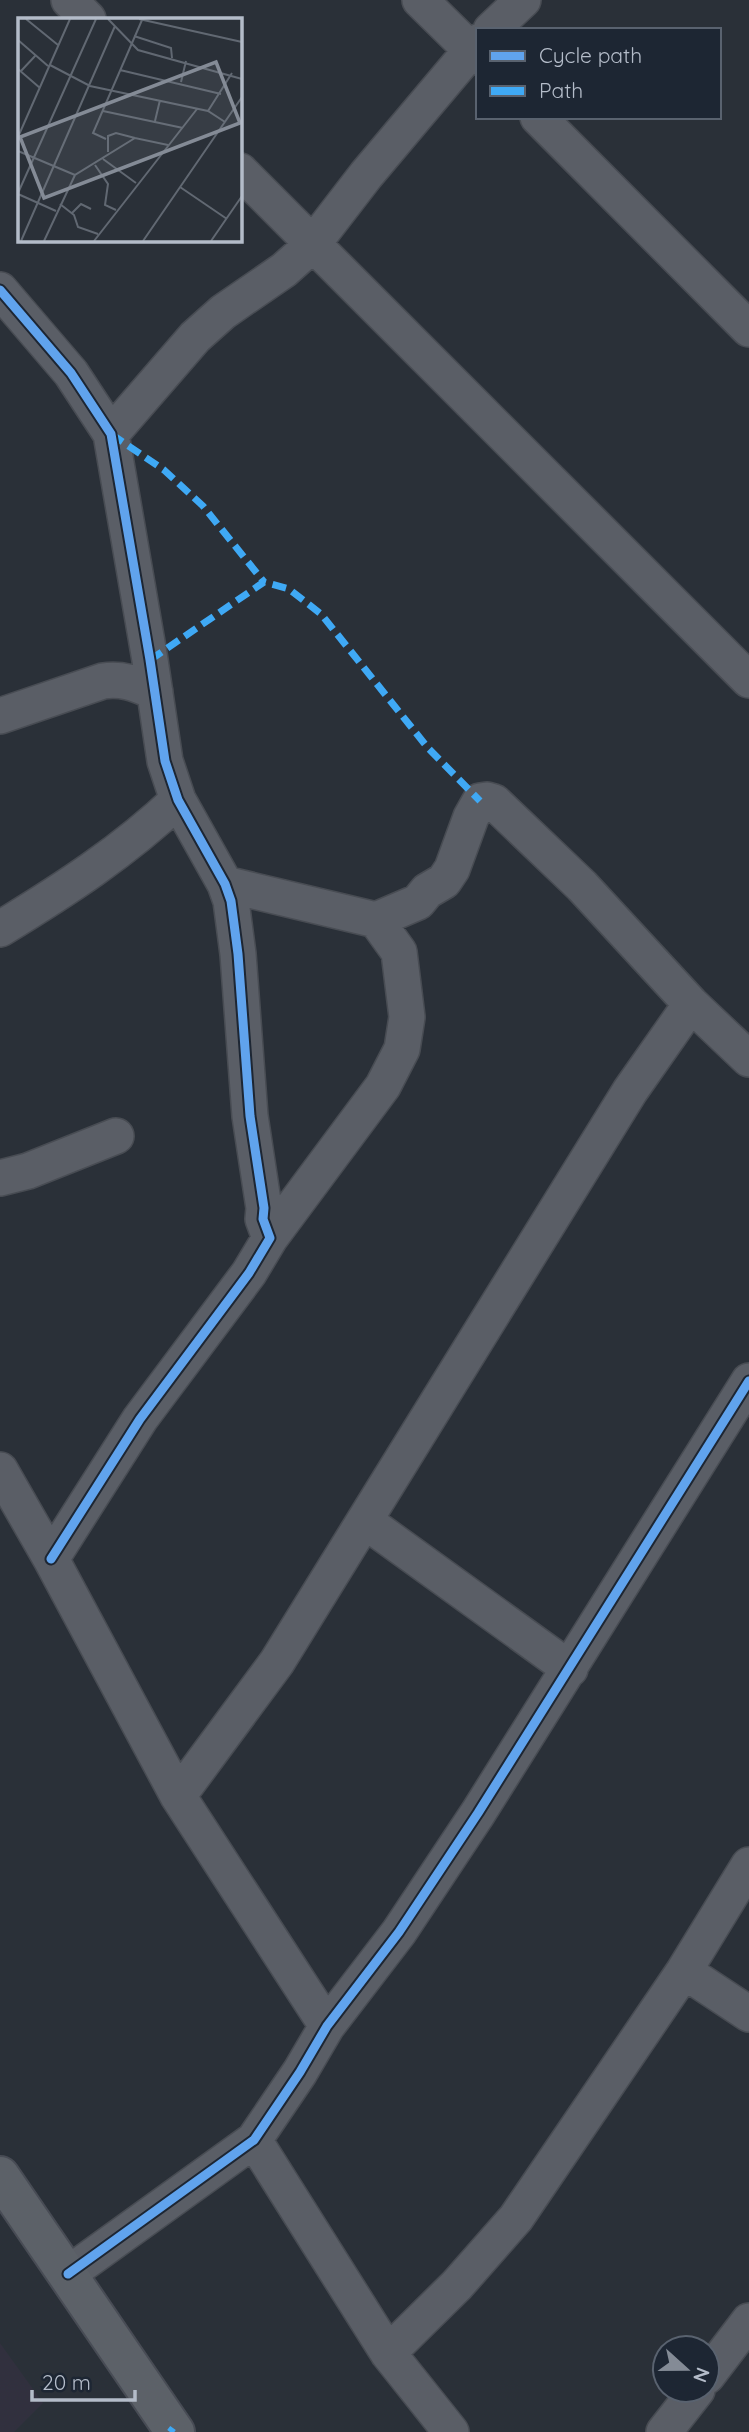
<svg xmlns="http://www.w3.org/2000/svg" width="749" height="2432" font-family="Quicksand,sans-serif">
  <rect width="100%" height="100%" fill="#2a3038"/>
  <path fill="#31303e" d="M 0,2343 L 43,2403 L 14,2432 L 0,2432 Z"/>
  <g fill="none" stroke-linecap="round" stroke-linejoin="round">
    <defs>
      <path id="minor" d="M 69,0 L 88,19
        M 420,0 L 478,57
        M 491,30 L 523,0
        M 538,117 L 749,329
        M 240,171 L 749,680
        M 0,290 L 71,373 L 111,434 L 150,660 L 165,761 L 178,800 L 225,884 L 231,901 L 238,954 L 250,1116 L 264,1208 L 263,1219 L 270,1238 L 249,1273 L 140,1419 L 51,1559
        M 111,434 L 195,337 L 223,312 L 284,270 L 312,245 L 366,175 L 478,42
        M 0,716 L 103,681 C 123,678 136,684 155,692
        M 225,884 L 376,920 L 399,952 L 407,1017 L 402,1049 L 383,1086 L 270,1238
        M 376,920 L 418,902 L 427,891 L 444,881 L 452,869 L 471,817 L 480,801 L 487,800 L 494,802 L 582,886 L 691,1004 L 749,1059
        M 0,929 C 64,890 123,852 178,800
        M 0,1178 L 28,1171 L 116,1136
        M 0,1470 L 51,1559 L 178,1796 L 327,2026
        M 365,1521 L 570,1669
        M 178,1796 L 277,1662 L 630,1091 L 691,1004
        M 684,1971 L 749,2014
        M 254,2140 L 388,2353 L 451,2432
        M 68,2274 L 254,2140 L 300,2072 L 327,2026 L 399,1932 L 478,1813 L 749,1381
        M 388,2353 L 457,2285 L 516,2218 L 684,1971 L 749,1865
        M 707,2376 L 749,2321
        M 664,2432 L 697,2390"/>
      <path id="major" d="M 0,2176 L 175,2432"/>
    </defs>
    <use href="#minor" stroke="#484c53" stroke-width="38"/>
    <use href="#major" stroke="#484c55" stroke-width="42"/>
    <use href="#minor" stroke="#5a5e66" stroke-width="35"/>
    <use href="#major" stroke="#5c6168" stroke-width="38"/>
    <path stroke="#3fa9f5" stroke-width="7" stroke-dasharray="14 7" stroke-linecap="butt" d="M 111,434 L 164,470 L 203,506 L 264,582
      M 150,660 L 264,582 L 289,589 L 321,614 L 428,748 L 480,801
      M 170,2432 L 173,2428"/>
    <defs>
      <path id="cycleway" d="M 0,290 L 71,373 L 111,434 L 150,660 L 165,761 L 178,800 L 225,884 L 231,901 L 238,954 L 250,1116 L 264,1208 L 263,1219 L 270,1238 L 249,1273 L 140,1419 L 51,1559
        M 68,2274 L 254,2140 L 300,2072 L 327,2026 L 399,1932 L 478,1813 L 749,1381"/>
    </defs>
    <use href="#cycleway" stroke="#1d2633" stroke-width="13"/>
    <use href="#cycleway" stroke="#60a3ed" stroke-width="9"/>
  </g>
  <g transform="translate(18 18)">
    <rect width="224" height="224" fill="#2a3038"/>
    <path fill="none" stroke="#616872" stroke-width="2" d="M 8,1 L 40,27M 90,1 L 120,32 L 224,61M 121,1 L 224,24M 116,18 L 153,30 L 154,40M 0,22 L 30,48M 32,47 L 72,68 L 190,93 L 207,104M 0,51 L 22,70M 102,52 L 203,76M 3,53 L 18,37M 163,64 L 168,43M 85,93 L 165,110M 190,93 L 214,55M 137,103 L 142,82M 0,119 L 52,1M 88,121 L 75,115 L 124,2M 0,133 L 57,157M 90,134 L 90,118 L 98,115 L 117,120M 85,141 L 118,165M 77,147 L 90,166 L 87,187 L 98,192M 162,169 L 209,201M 0,175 L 78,1M 0,176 L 38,193M 42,186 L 56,197 L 60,209 L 80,216M 54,195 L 63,186 L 73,191M 3,223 L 97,8M 26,223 L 57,157 L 117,120 L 150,127M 76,223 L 179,91M 125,223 L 224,79M 193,223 L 224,178"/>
    <path fill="#848b96" fill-opacity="0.15" stroke="#848b96" stroke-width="3.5" d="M 198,44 L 222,105 L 26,180 L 2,119 Z"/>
    <rect width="224" height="224" fill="none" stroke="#b4bcc9" stroke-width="3.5"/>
  </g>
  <rect x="476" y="28" width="245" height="91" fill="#1d2633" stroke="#59626f" stroke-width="2"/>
  <rect x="490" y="51" width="35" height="10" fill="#60a3ed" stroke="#59626f" stroke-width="2"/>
  <text x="539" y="63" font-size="21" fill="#b4bcc9">Cycle path</text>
  <rect x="490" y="86" width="35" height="10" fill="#3fa9f5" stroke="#59626f" stroke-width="2"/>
  <text x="539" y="98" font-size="21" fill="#b4bcc9">Path</text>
  <g transform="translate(686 2369) rotate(111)"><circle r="33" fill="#1d2633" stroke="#59626f" stroke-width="2"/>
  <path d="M0-5L12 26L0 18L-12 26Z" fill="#848b96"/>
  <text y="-10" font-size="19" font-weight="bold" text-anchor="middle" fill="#b4bcc9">N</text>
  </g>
  <path d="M32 2390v10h103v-10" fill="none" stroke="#b4bcc9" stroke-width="3.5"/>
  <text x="42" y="2390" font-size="21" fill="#b4bcc9" stroke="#1d2633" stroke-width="5" paint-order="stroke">20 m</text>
</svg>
